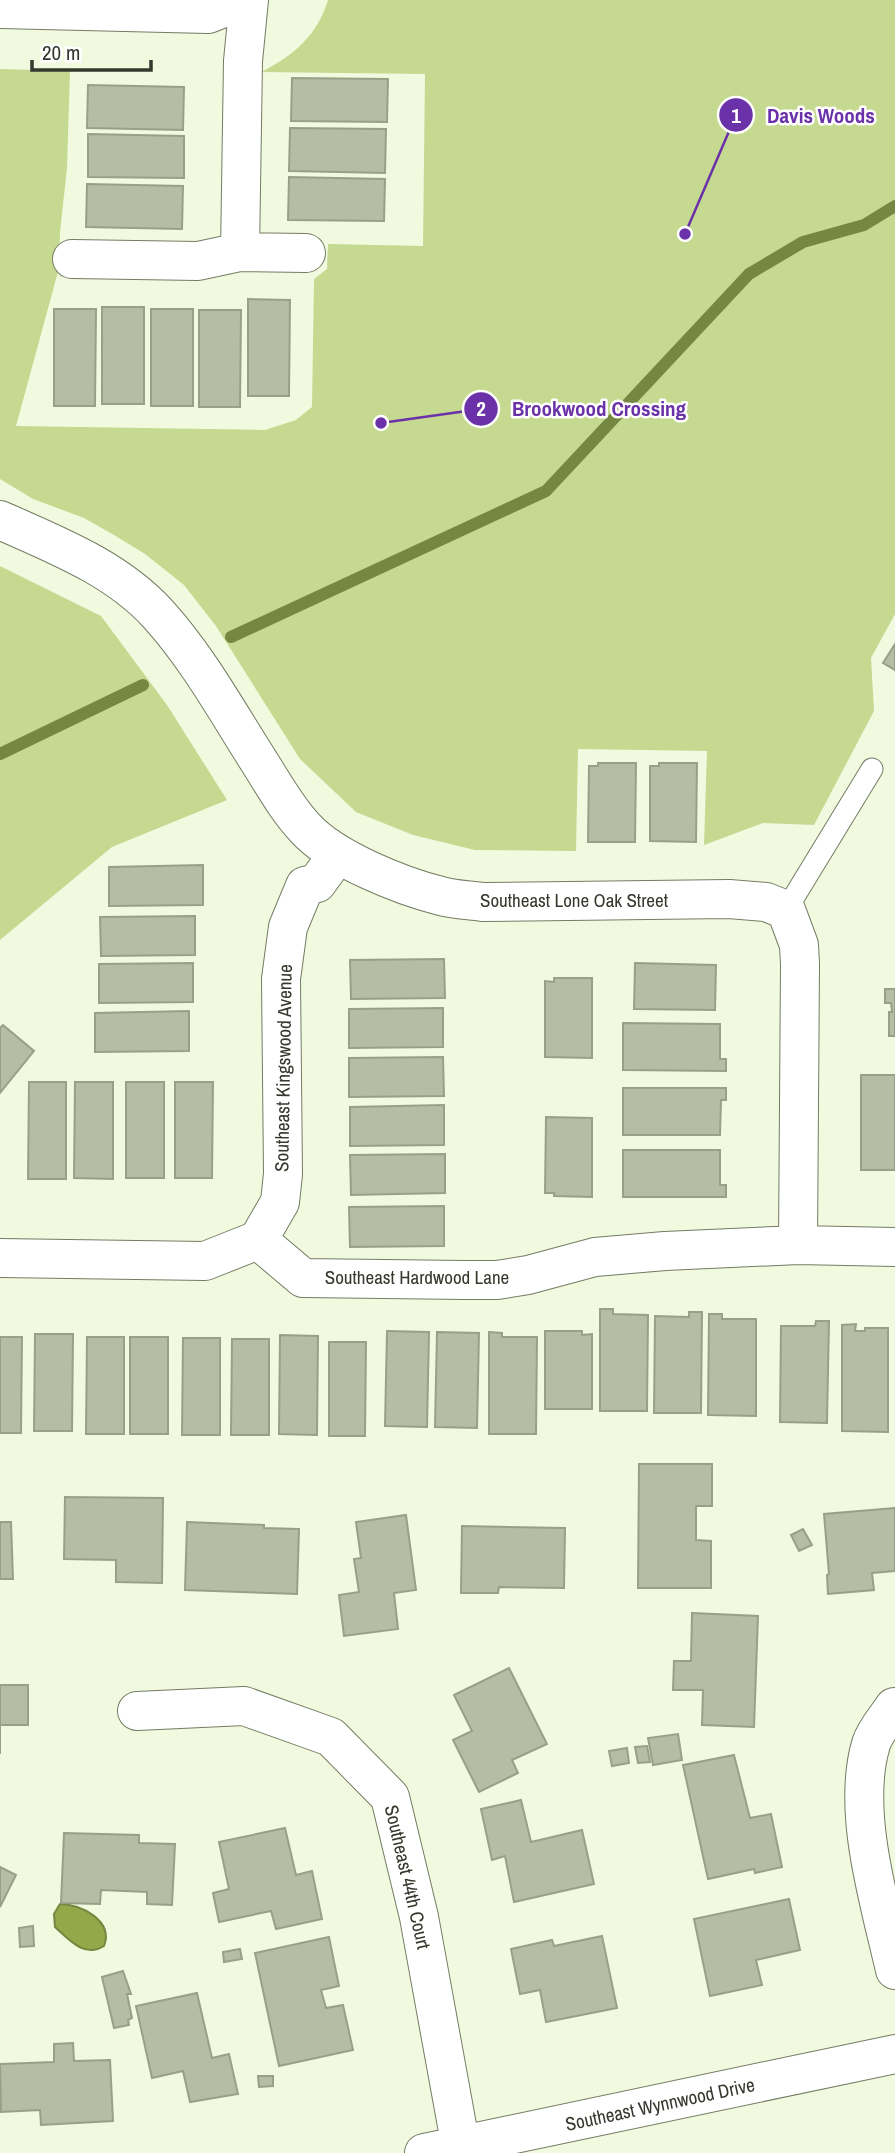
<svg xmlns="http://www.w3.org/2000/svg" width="895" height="2153" font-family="'Archivo Narrow',sans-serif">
  <rect width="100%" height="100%" fill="#f1fadf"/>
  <path fill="#c5d991" d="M 328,0 L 895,0 L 895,614 L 871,658 L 874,711 L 814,825 L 763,823 L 704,845 L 707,751 L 578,749 L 576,851 L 475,850 L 413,835 L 356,812 L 300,759 L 216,626 L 184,585 L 145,554 L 114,535 L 84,518 L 33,499 L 0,479 L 0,69 L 70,71 L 67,168 L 60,232 L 59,268 L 16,426 L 265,430 L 296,420 L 312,407 L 314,279 L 327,269 L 328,244 L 423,246 L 425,74 L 261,72 C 293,56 317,36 328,0 Z
    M 0,566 L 101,616 L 167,705 L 227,800 L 112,847 L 0,940 Z"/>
  <path fill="#91a948" stroke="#758740" stroke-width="2" d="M 60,1904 C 81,1904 114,1921 104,1946 C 85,1958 70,1941 55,1927 L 54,1914 Z"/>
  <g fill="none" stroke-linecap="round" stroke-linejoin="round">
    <path stroke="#758740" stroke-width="12" d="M 231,637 L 546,491 L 749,274 L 803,242 L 864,225 L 895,206
      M 0,754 L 143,685"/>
  </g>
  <path fill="#b5bda3" stroke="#98a087" stroke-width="2" d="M 292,78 L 388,79 L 387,122 L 291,121 Z
    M 88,85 L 184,87 L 183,130 L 87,128 Z
    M 290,128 L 386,129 L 385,173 L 289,171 Z
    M 88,134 L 184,136 L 184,178 L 88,177 Z
    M 289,177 L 385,179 L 384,221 L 288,220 Z
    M 87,184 L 183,186 L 182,229 L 86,227 Z
    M 248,299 L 290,300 L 289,396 L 248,396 Z
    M 102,307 L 144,307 L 144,404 L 102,404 Z
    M 54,309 L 96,309 L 95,406 L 54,406 Z
    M 151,309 L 193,309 L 193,406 L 151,406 Z
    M 199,310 L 241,310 L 240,407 L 199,407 Z
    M 895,644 L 895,670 L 883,663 Z
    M 598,763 L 636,763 L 635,842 L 588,842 L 589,766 L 598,766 Z
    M 659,763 L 697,763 L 696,842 L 650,841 L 650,766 L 659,766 Z
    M 203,865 L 203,905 L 109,906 L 109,867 Z
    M 195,916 L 195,955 L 101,956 L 100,917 Z
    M 444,959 L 445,998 L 351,999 L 350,960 Z
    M 193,963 L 193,1002 L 99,1003 L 99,964 Z
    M 635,963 L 716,965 L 715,1010 L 634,1009 Z
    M 554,978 L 592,978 L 592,1058 L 545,1057 L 545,981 L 554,982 Z
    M 885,989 L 895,989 L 895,1036 L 889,1036 L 889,1012 L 892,1012 L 891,1003 L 885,1003 Z
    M 443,1008 L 443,1047 L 349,1048 L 349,1009 Z
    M 189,1011 L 189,1051 L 95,1052 L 95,1013 Z
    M 623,1023 L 720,1024 L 720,1059 L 726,1059 L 726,1071 L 623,1070 Z
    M 3,1025 L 34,1051 L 0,1093 L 0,1028 Z
    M 443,1057 L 444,1096 L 349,1097 L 349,1058 Z
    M 861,1075 L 895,1075 L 895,1170 L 861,1170 Z
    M 29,1082 L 66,1082 L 66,1179 L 28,1179 Z
    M 75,1082 L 113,1082 L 113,1179 L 74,1178 Z
    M 126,1082 L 164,1082 L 164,1178 L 126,1178 Z
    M 175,1082 L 213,1082 L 212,1178 L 175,1178 Z
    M 623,1088 L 726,1088 L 726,1100 L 721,1100 L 720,1135 L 623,1135 Z
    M 444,1105 L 444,1145 L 350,1146 L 350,1107 Z
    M 546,1117 L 592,1118 L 592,1197 L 554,1196 L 554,1193 L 545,1193 Z
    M 623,1150 L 720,1150 L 720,1185 L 726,1185 L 726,1197 L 623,1197 Z
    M 445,1154 L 445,1193 L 351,1195 L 350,1155 Z
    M 444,1206 L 444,1246 L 350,1247 L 349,1207 Z
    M 600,1309 L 613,1309 L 613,1314 L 648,1315 L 647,1411 L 600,1411 Z
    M 689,1312 L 702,1312 L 701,1413 L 654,1413 L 655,1316 L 689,1317 Z
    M 709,1314 L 722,1314 L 722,1319 L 756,1319 L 756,1416 L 708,1415 Z
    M 816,1321 L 829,1321 L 827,1423 L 780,1422 L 781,1326 L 815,1326 Z
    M 856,1324 L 855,1331 L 865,1331 L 865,1328 L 888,1328 L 888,1432 L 842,1431 L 842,1325 Z
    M 387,1331 L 429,1332 L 427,1427 L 385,1426 Z
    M 545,1331 L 582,1331 L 582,1335 L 592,1334 L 592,1409 L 545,1409 Z
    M 437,1332 L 479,1333 L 477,1428 L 435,1427 Z
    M 489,1332 L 502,1333 L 502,1337 L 537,1337 L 536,1434 L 489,1434 Z
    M 35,1334 L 73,1334 L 72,1431 L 34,1431 Z
    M 280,1335 L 318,1336 L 317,1435 L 279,1434 Z
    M 0,1337 L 22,1337 L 21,1433 L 0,1433 Z
    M 87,1337 L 124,1337 L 124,1434 L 86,1434 Z
    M 130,1337 L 168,1337 L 168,1434 L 130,1434 Z
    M 183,1338 L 220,1338 L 220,1435 L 182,1435 Z
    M 232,1339 L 269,1339 L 269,1435 L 231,1435 Z
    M 329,1342 L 366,1342 L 365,1436 L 329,1436 Z
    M 639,1464 L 712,1464 L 712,1506 L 696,1506 L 696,1540 L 711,1541 L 711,1588 L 638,1588 Z
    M 65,1497 L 163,1498 L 162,1583 L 116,1582 L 116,1560 L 64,1559 Z
    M 895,1508 L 895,1571 L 872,1573 L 874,1590 L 828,1594 L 827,1575 L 829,1574 L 824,1514 Z
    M 406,1515 L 416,1590 L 394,1593 L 398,1629 L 344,1636 L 339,1595 L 359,1592 L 354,1559 L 361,1558 L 356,1522 Z
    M 0,1522 L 11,1522 L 13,1579 L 0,1579 Z
    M 187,1522 L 264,1525 L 264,1528 L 299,1529 L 297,1594 L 185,1590 Z
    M 462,1526 L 565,1528 L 564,1588 L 499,1587 L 498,1593 L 461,1593 Z
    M 803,1529 L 812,1545 L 799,1551 L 791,1535 Z
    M 692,1613 L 758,1616 L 754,1727 L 702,1725 L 703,1690 L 673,1690 L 674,1661 L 691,1661 Z
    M 509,1668 L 547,1744 L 512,1760 L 518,1773 L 479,1792 L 453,1740 L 472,1731 L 454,1695 Z
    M 0,1685 L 28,1685 L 28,1725 L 0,1725 L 0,1754 Z
    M 678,1734 L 682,1760 L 653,1765 L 648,1738 Z
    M 647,1746 L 650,1762 L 638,1763 L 635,1747 Z
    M 627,1748 L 629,1763 L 612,1766 L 609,1751 Z
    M 734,1755 L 750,1818 L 771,1814 L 782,1867 L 755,1873 L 754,1869 L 708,1879 L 683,1765 Z
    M 521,1800 L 531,1842 L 582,1830 L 594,1884 L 514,1902 L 505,1856 L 492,1860 L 481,1809 Z
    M 285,1828 L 296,1875 L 312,1871 L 322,1919 L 276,1929 L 271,1911 L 219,1922 L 213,1893 L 229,1889 L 219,1842 Z
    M 64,1833 L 139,1835 L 139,1843 L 175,1844 L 172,1905 L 147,1904 L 147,1892 L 101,1890 L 100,1904 L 61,1903 Z
    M 0,1867 L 16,1875 L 0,1907 Z
    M 789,1899 L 800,1950 L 756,1960 L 762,1985 L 710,1996 L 694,1919 Z
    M 33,1926 L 34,1946 L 20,1947 L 19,1928 Z
    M 602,1936 L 617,2008 L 546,2022 L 540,1990 L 520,1994 L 511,1949 L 552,1940 L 554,1946 Z
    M 329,1937 L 339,1986 L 321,1990 L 326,2008 L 343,2005 L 353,2050 L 279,2066 L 255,1953 Z
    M 240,1949 L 242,1959 L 224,1962 L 223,1952 Z
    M 123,1971 L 131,1994 L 127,1994 L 132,2018 L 128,2020 L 129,2025 L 114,2028 L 102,1977 Z
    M 197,1993 L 212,2058 L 229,2054 L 238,2094 L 190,2102 L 183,2071 L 152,2078 L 136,2006 Z
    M 73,2043 L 74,2061 L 110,2060 L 113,2121 L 41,2125 L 40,2110 L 1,2112 L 0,2064 L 54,2062 L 54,2044 Z
    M 258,2076 L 273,2076 L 273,2086 L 259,2087 Z"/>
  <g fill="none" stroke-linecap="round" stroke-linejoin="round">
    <defs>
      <path id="lane" d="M 786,910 L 872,769"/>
      <path id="street" d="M 0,9 L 208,14 L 244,0
        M 240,252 L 243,61 L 249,0
        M 72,259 L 198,261 L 240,252 L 306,253
        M 0,520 C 56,545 116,568 158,614 C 198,658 228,713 260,763 C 274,785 287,809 305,828 C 333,859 401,886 441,896 C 455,900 470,900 483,902 L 729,899 L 766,902 L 786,910 L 799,945 L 800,964 L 798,1245 L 895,1247
        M 258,1240 L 303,1278 L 465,1280 L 497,1280 L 528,1275 L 595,1257 L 665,1251 L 798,1245
        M 0,1258 L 205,1261 L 258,1240 L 280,1202 L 283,1174 L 281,979 L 288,927 L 305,886 L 317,883 L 338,854
        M 894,1707 C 887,1718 875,1731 871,1744 C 851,1811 880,1904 895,1970
        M 137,1711 L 244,1706 L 331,1737 L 390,1797 L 419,1917 L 462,2153
        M 424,2153 L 895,2054"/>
    </defs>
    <use href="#lane" stroke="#747c63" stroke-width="23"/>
    <use href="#street" stroke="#747c63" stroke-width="40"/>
    <use href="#lane" stroke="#fff" stroke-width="21"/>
    <use href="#street" stroke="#fff" stroke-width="38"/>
  </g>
  <g text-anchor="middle" stroke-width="5" stroke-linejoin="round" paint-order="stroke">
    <g font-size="19" fill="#35382d" stroke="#fff">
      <text x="574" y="907">Southeast Lone Oak Street</text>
      <text transform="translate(283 1068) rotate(-89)" y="7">Southeast Kingswood Avenue</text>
      <text x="417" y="1284">Southeast Hardwood Lane</text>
      <text transform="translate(408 1877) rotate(77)" y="7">Southeast 44th Court</text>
      <text transform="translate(660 2104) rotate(-12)" y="7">Southeast Wynnwood Drive</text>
    </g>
  </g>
  <path fill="none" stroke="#6a31a8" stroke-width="2.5" d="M685 234L736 115M381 423L481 409"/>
  <g fill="#6a31a8" stroke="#fff" stroke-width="2.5">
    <circle cx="685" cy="234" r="7"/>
    <circle cx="381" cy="423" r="7"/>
    <circle cx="736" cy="115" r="18"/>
    <circle cx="481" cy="409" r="18"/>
  </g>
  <g font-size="21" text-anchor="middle" font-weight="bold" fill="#fff">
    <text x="736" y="123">1</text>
    <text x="481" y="416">2</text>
  </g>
  <g font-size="21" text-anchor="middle" font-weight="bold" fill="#6a31a8" stroke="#fff" stroke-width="5" stroke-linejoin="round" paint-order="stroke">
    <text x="821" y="123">Davis Woods</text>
    <text x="599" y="416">Brookwood Crossing</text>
  </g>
  <path d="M32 60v10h119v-10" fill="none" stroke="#35382d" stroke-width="3.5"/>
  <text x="42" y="60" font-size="21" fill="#35382d" stroke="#ffffff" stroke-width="5" paint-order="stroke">20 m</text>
</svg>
